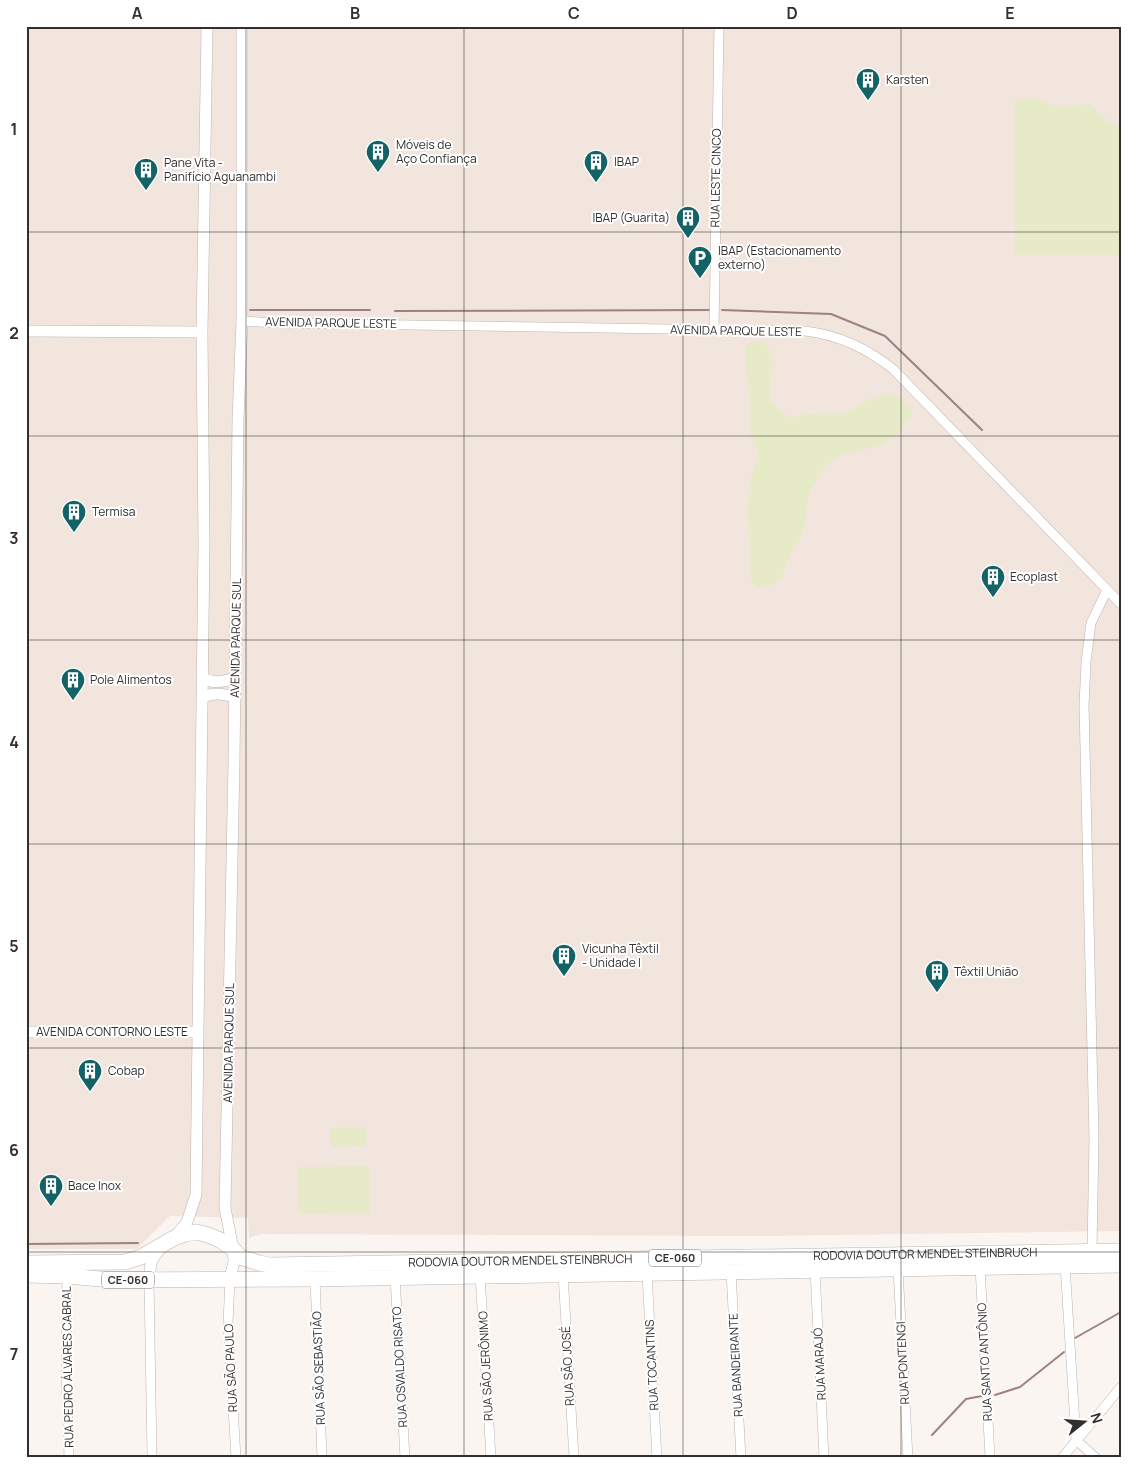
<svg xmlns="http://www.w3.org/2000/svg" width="1147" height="1484" font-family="Manrope,sans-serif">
  <rect width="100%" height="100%" fill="#fbf5f1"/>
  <path fill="#f2e5dd" d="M 26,26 L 1121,26 L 1121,1231 L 756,1236 L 261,1234 L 249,1238 L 248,1218 L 170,1216 L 137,1249 L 26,1249 Z"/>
  <path fill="#e6eac6" d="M 1030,97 C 1056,106 1062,111 1089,103 C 1097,111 1108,126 1121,125 L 1121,255 L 1015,255 L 1015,101 Z
    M 755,341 L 765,342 L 773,360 L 769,388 L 772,403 L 779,411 L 791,418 L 805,414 L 845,413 L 868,400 L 891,393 C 903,398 908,402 912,414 L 897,436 L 881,445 L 839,456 L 825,466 L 809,493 L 803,532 L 789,557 L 781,580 L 769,586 L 759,588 L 752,583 L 750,574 L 748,511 L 749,483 L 757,459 L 757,449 L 750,434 L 749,392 L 745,353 L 748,344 Z
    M 365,1127 L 365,1146 L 331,1147 L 331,1128 Z
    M 369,1166 L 370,1213 L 299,1214 L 298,1167 Z"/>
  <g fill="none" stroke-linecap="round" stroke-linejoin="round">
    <path stroke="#9e8089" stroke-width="2" d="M 250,310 L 370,310
      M 722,310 L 831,314 L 885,336 L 982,430
      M 395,311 L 709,310
      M 26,1244 L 138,1243
      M 1075,1338 L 1121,1312
      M 995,1395 L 1020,1387 L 1064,1352
      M 932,1435 L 966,1399 L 982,1396"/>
    <defs>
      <path id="street" d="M 242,321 L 279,323 L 805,331 C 839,335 866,348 893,369 L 1121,604
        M 714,330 L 719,26
        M 1092,1251 L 1094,1138 L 1084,705 L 1086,662 L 1091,623 L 1107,590
        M 1065,1264 L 1076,1440 L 1096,1458
        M 980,1266 L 990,1458
        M 898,1268 L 908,1458
        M 815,1270 L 824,1458
        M 731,1272 L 741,1458
        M 647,1273 L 657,1458
        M 563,1274 L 574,1458
        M 480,1275 L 491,1458
        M 67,1276 L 66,1371 L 69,1458
        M 395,1277 L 405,1458
        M 230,1278 L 228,1323 L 236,1458
        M 315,1279 L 322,1458
        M 149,1280 L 152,1458
        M 1062,1458 L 1121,1387"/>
      <path id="secondary" d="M 26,331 L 202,332
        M 202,678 C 214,684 222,682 235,678
        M 202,698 C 212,692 223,694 234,697
        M 26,1032 L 198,1032
        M 174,1238 L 187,1222 L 196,1195 L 204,543 L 202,332 L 207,26
        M 230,1278 L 234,1262 L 233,1249 L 225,1208 L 234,762 L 238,419 L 242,321 L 242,26
        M 149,1280 L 151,1262 L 161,1247"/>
      <g id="highway">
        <path id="s1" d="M 26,1263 L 125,1262 L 141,1257 L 174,1238 L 186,1234 L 197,1232 L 208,1235 L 220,1240 L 233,1249 L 240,1257 L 259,1263 L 270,1265 L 1121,1251"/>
        <path d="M 26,1275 L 67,1276 L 112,1280 L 315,1279 L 1121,1265"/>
      </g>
    </defs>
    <use href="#street" stroke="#bbb5b1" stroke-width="10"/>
    <use href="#secondary" stroke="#bbb5b1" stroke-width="12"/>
    <use href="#highway" stroke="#bbb5b1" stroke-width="16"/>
    <use href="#street" stroke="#fff" stroke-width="9"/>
    <use href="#secondary" stroke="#fff" stroke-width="11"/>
    <use href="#highway" stroke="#fff" stroke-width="15"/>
  </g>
  <path fill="none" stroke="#322f2e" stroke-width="1" stroke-opacity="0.55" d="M 246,26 L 246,1458M 464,26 L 464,1458M 683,26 L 683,1458M 901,26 L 901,1458M 26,232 L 1121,232M 26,436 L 1121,436M 26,640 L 1121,640M 26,844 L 1121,844M 26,1048 L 1121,1048M 26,1252 L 1121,1252"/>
  <defs>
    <symbol id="building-pin" viewBox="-11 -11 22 30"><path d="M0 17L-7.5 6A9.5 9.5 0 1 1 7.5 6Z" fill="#136366" stroke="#fff"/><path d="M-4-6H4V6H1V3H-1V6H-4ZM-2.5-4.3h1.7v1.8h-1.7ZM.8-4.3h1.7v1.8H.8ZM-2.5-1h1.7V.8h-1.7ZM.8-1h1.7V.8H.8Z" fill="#fff"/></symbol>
    <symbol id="parking-pin" viewBox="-11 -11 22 30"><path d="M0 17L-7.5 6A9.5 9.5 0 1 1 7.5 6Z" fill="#136366" stroke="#fff"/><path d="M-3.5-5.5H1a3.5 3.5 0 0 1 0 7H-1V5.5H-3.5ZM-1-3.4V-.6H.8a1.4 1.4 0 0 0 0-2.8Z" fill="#fff"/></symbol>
  </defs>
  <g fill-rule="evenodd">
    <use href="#building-pin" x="854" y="66" width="28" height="38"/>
    <use href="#building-pin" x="364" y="138" width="28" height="38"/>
    <use href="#building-pin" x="582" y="148" width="28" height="38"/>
    <use href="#building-pin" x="132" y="156" width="28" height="38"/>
    <use href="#building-pin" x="674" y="204" width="28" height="38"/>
    <use href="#parking-pin" x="686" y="244" width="28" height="38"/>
    <use href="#building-pin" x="60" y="498" width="28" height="38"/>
    <use href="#building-pin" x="979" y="563" width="28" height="38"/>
    <use href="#building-pin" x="59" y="666" width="28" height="38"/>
    <use href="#building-pin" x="550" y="942" width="28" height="38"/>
    <use href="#building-pin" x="923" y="958" width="28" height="38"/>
    <use href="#building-pin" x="76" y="1057" width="28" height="38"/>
    <use href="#building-pin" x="37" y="1172" width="28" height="38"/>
  </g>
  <g text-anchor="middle" stroke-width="4" stroke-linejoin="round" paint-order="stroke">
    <g fill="#fff" stroke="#706d6d" stroke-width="1">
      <rect x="649" y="1249.5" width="52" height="17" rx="4"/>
      <rect x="102" y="1271.5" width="52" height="17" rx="4"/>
    </g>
    <g font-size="11" font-weight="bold" fill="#322f2e">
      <text x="675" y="1262">CE-060</text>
      <text x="128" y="1284">CE-060</text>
    </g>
    <g font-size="12" fill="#322f2e" stroke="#fff" text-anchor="start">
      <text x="886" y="84">Karsten</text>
      <text x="396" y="149">Móveis de<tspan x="396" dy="14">Aço Confiança</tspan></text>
      <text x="614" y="166">IBAP</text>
      <text x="164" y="167">Pane Vita -<tspan x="164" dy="14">Panifício Aguanambi</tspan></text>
      <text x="670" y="222" text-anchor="end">IBAP (Guarita)</text>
      <text x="718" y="255">IBAP (Estacionamento<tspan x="718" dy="14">externo)</tspan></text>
      <text x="92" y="516">Termisa</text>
      <text x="1010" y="581">Ecoplast</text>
      <text x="90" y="684">Pole Alimentos</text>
      <text x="582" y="953">Vicunha Têxtil<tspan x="582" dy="14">- Unidade I</tspan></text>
      <text x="954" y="976">Têxtil União</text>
      <text x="108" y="1075">Cobap</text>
      <text x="68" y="1190">Bace Inox</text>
    </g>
    <g font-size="12" fill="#322f2e" stroke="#fff">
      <text transform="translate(716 178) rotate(-89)" y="4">RUA LESTE CINCO</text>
      <text transform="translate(331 323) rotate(1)" y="4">AVENIDA PARQUE LESTE</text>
      <text transform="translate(736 331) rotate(1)" y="4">AVENIDA PARQUE LESTE</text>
      <text transform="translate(236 638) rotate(-89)" y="4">AVENIDA PARQUE SUL</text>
      <text x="112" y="1036">AVENIDA CONTORNO LESTE</text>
      <text transform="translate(229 1043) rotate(-89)" y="4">AVENIDA PARQUE SUL</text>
      <text dy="4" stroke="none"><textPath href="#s1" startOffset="915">RODOVIA DOUTOR MENDEL STEINBRUCH</textPath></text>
      <text dy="4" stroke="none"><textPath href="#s1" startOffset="510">RODOVIA DOUTOR MENDEL STEINBRUCH</textPath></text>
      <text transform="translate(985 1362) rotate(-93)" y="4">RUA SANTO ANTÔNIO</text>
      <text transform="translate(903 1363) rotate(-93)" y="4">RUA PONTENGI</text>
      <text transform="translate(820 1364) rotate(-93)" y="4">RUA MARAJÓ</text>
      <text transform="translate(652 1365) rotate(-93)" y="4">RUA TOCANTINS</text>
      <text transform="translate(736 1365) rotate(-93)" y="4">RUA BANDEIRANTE</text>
      <text transform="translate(486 1366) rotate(-93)" y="4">RUA SÃO JERÔNIMO</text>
      <text transform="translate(568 1366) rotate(-93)" y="4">RUA SÃO JOSÉ</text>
      <text transform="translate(68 1367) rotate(-91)" y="4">RUA PEDRO ÁLVARES CABRAL</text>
      <text transform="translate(400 1367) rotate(-93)" y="4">RUA OSVALDO RISATO</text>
      <text transform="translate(231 1368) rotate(-93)" y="4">RUA SÃO PAULO</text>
      <text transform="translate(319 1368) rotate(-92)" y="4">RUA SÃO SEBASTIÃO</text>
    </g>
  </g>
  <rect width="1147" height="1484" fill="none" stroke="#ffffff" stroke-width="55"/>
  <g transform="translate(1084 1422) rotate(73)" stroke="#ffffff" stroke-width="4" paint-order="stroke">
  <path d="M0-4L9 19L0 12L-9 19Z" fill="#322f2e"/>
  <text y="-8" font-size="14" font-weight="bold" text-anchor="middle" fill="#322f2e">N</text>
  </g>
  <rect x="28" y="28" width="1092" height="1428" fill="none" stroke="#322f2e" stroke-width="2"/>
  <g font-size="16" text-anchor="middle" font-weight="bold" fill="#322f2e">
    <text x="137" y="19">A</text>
    <text x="355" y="19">B</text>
    <text x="574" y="19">C</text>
    <text x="792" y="19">D</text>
    <text x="1010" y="19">E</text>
    <text x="14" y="135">1</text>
    <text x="14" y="339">2</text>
    <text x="14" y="544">3</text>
    <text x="14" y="748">4</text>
    <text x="14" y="952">5</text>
    <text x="14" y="1156">6</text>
    <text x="14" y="1360">7</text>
  </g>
</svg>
